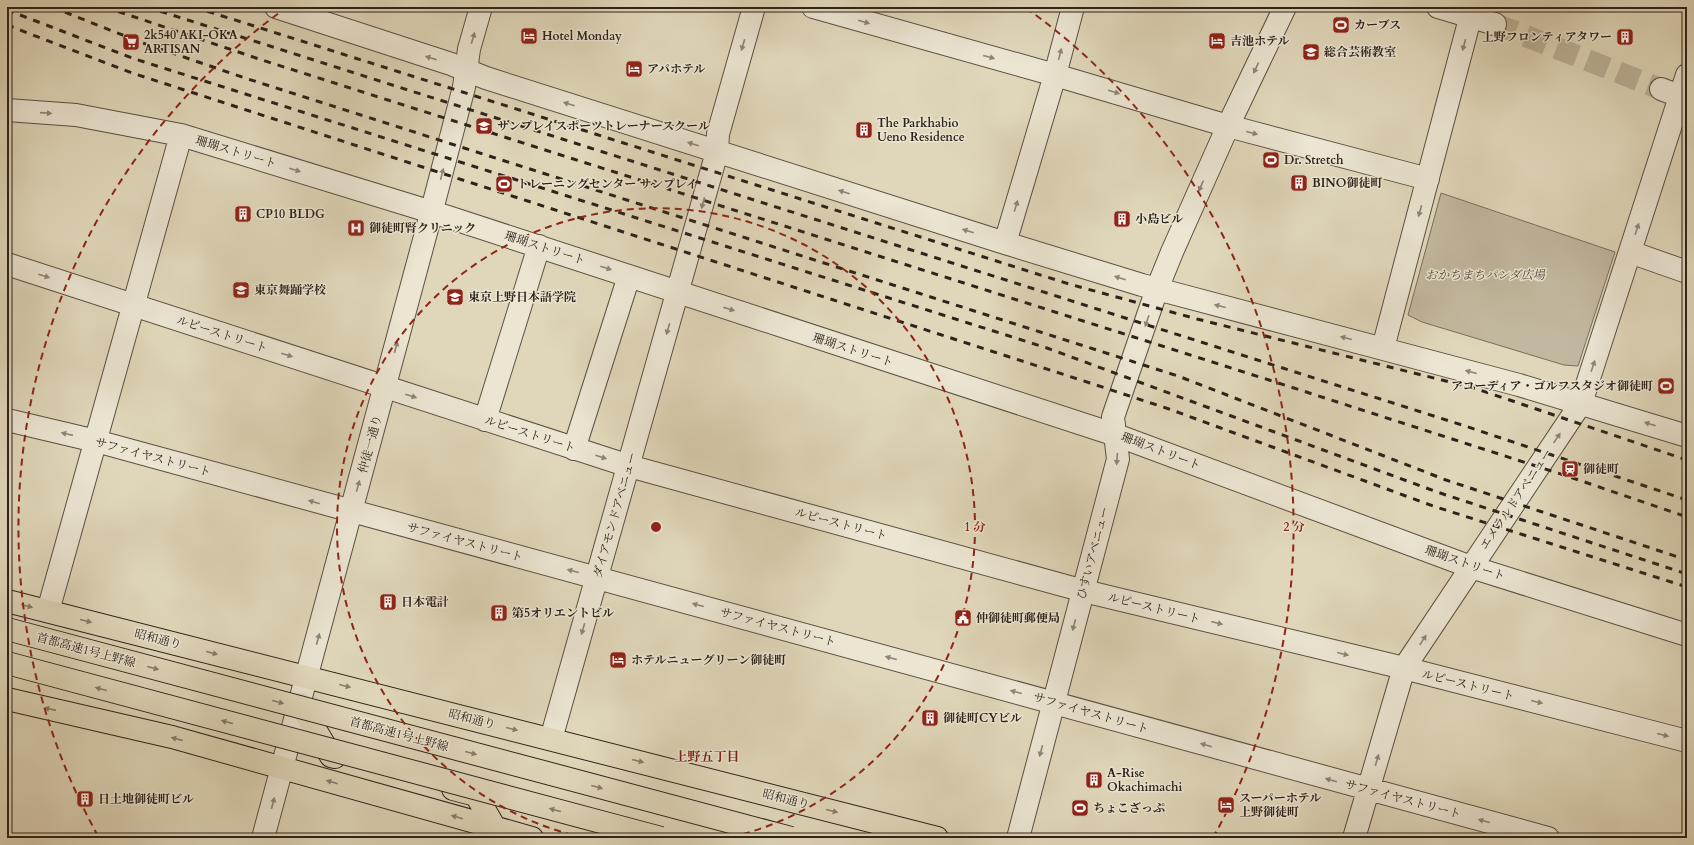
<svg xmlns="http://www.w3.org/2000/svg" width="1694" height="845" font-family="Cardo,'Noto Serif JP',serif">
  <rect width="100%" height="100%" fill="#e0d7ba"/>
  <filter id="stains"><feTurbulence type="fractalNoise" baseFrequency=".005" numOctaves="4"/><feColorMatrix values="0 0 0 0 .2 0 0 0 0 .09 0 0 0 0 .02 0 0 0 .5 -.17"/></filter>
  <radialGradient id="worn" r=".72"><stop offset=".6" stop-color="#630" stop-opacity="0"/><stop offset="1" stop-color="#630" stop-opacity=".3"/></radialGradient>
  <path fill="#c2b89f" stroke="#786e5c" d="M 1441,193 L 1615,252 L 1578,366 L 1564,365 L 1422,322 L 1408,315 Z"/>
  <g fill="none" stroke-linecap="round" stroke-linejoin="round">
    <path stroke="#bcb39a" stroke-width="22" stroke-dasharray="22 11" stroke-linecap="butt" d="M 1495,24 L 1661,89"/>
    <defs>
      <path id="street" d="M 276,7 L 451,64 L 486,78 L 1005,243 L 1142,285 L 1519,385 L 1687,436
        M 813,7 L 1055,75 L 1228,126 L 1428,179
        M 1438,7 L 1495,24
        M 1661,89 L 1687,99
        M 7,110 L 76,115 L 181,135 L 448,217 L 1116,435 L 1471,567 L 1687,635
        M 1005,243 L 1055,75 L 1073,7
        M 1630,252 L 1687,272
        M 7,264 L 629,466 L 1084,591 L 1404,668 L 1687,741
        M 1383,348 L 1473,7
        M 7,420 L 96,441 L 1548,838
        M 485,420 L 539,246
        M 574,449 L 629,276
        M 48,611 L 181,135
        M 551,739 L 717,152 L 718,134 L 754,7
        M 263,838 L 427,229 L 464,87 L 469,49 L 481,7
        M 1018,838 L 1118,459 L 1113,417 L 1157,289 L 1172,252 L 1228,126 L 1285,7
        M 1354,838 L 1404,668 L 1581,403 L 1687,75"/>
      <path id="highway" d="M 7,601 L 937,838
        M 7,699 L 172,737 L 532,838
        M 300,704 L 331,756 L 335,757
        M 453,789 L 476,795 L 495,828"/>
    </defs>
    <use href="#street" stroke="#5a5042" stroke-width="24"/>
    <use href="#highway" stroke="#2d231a" stroke-width="24"/>
    <use href="#street" stroke="#ebe5d2" stroke-width="22"/>
    <use href="#highway" stroke="#e0d7ba" stroke-width="22"/>
    <path stroke="#2d231a" stroke-width="3" stroke-dasharray="7 7" stroke-linecap="butt" d="M 52,7 L 140,42 L 245,78 L 1178,376 L 1446,480 L 1687,560
      M 105,7 L 262,60 L 1269,380 L 1567,476 L 1687,517
      M 147,7 L 1462,425 L 1687,500
      M 194,7 L 1069,284 L 1197,319 L 1474,388 L 1687,460
      M 7,10 L 135,59 L 1047,348 L 1437,492 L 1687,574
      M 7,25 L 132,73 L 1090,383 L 1169,409 L 1433,506 L 1687,587"/>
    <defs>
      <path id="highway-bridge" d="M 7,629 L 791,838
        M 7,663 L 661,838"/>
    </defs>
    <use href="#highway-bridge" stroke="#2d231a" stroke-width="24" stroke-linecap="butt"/>
    <use href="#highway-bridge" stroke="#e0d7ba" stroke-width="22"/>
  </g>
  <defs><path id="oneway-solid" d="M-6-.8H1V-3.2L6.5 0L1 3.2V.8H-6Z"/></defs>
  <g fill="#8c8476">
    <use href="#oneway-solid" transform="translate(864 22) rotate(16)"/>
    <use href="#oneway-solid" transform="translate(473 38) rotate(-74)"/>
    <use href="#oneway-solid" transform="translate(743 45) rotate(106)"/>
    <use href="#oneway-solid" transform="translate(1464 45) rotate(105)"/>
    <use href="#oneway-solid" transform="translate(1060 54) rotate(-76)"/>
    <use href="#oneway-solid" transform="translate(989 57) rotate(15)"/>
    <use href="#oneway-solid" transform="translate(431 58) rotate(-162)"/>
    <use href="#oneway-solid" transform="translate(1256 68) rotate(115)"/>
    <use href="#oneway-solid" transform="translate(1114 92) rotate(17)"/>
    <use href="#oneway-solid" transform="translate(569 104) rotate(-162)"/>
    <use href="#oneway-solid" transform="translate(46 113) rotate(4)"/>
    <use href="#oneway-solid" transform="translate(1252 133) rotate(14)"/>
    <use href="#oneway-solid" transform="translate(693 144) rotate(-162)"/>
    <use href="#oneway-solid" transform="translate(295 170) rotate(17)"/>
    <use href="#oneway-solid" transform="translate(442 174) rotate(-76)"/>
    <use href="#oneway-solid" transform="translate(1201 186) rotate(114)"/>
    <use href="#oneway-solid" transform="translate(844 192) rotate(-162)"/>
    <use href="#oneway-solid" transform="translate(703 203) rotate(105)"/>
    <use href="#oneway-solid" transform="translate(1016 206) rotate(-73)"/>
    <use href="#oneway-solid" transform="translate(1420 211) rotate(105)"/>
    <use href="#oneway-solid" transform="translate(1637 229) rotate(-72)"/>
    <use href="#oneway-solid" transform="translate(968 231) rotate(-162)"/>
    <use href="#oneway-solid" transform="translate(606 268) rotate(18)"/>
    <use href="#oneway-solid" transform="translate(44 276) rotate(18)"/>
    <use href="#oneway-solid" transform="translate(1120 278) rotate(-163)"/>
    <use href="#oneway-solid" transform="translate(1220 306) rotate(-166)"/>
    <use href="#oneway-solid" transform="translate(729 309) rotate(18)"/>
    <use href="#oneway-solid" transform="translate(1147 321) rotate(109)"/>
    <use href="#oneway-solid" transform="translate(668 329) rotate(106)"/>
    <use href="#oneway-solid" transform="translate(1346 338) rotate(-166)"/>
    <use href="#oneway-solid" transform="translate(396 347) rotate(-75)"/>
    <use href="#oneway-solid" transform="translate(287 355) rotate(18)"/>
    <use href="#oneway-solid" transform="translate(1593 366) rotate(-72)"/>
    <use href="#oneway-solid" transform="translate(1471 372) rotate(-165)"/>
    <use href="#oneway-solid" transform="translate(411 396) rotate(18)"/>
    <use href="#oneway-solid" transform="translate(1650 424) rotate(-162)"/>
    <use href="#oneway-solid" transform="translate(67 434) rotate(-167)"/>
    <use href="#oneway-solid" transform="translate(1557 438) rotate(-56)"/>
    <use href="#oneway-solid" transform="translate(601 457) rotate(18)"/>
    <use href="#oneway-solid" transform="translate(1117 459) rotate(94)"/>
    <use href="#oneway-solid" transform="translate(358 486) rotate(-75)"/>
    <use href="#oneway-solid" transform="translate(314 502) rotate(-164)"/>
    <use href="#oneway-solid" transform="translate(573 571) rotate(-165)"/>
    <use href="#oneway-solid" transform="translate(698 605) rotate(-165)"/>
    <use href="#oneway-solid" transform="translate(1217 623) rotate(14)"/>
    <use href="#oneway-solid" transform="translate(1074 625) rotate(105)"/>
    <use href="#oneway-solid" transform="translate(583 629) rotate(106)"/>
    <use href="#oneway-solid" transform="translate(318 639) rotate(-75)"/>
    <use href="#oneway-solid" transform="translate(1423 640) rotate(-57)"/>
    <use href="#oneway-solid" transform="translate(1343 654) rotate(14)"/>
    <use href="#oneway-solid" transform="translate(891 658) rotate(-165)"/>
    <use href="#oneway-solid" transform="translate(1016 692) rotate(-165)"/>
    <use href="#oneway-solid" transform="translate(1537 702) rotate(14)"/>
    <use href="#oneway-solid" transform="translate(1663 735) rotate(14)"/>
    <use href="#oneway-solid" transform="translate(1206 745) rotate(-164)"/>
    <use href="#oneway-solid" transform="translate(1041 751) rotate(105)"/>
    <use href="#oneway-solid" transform="translate(1377 760) rotate(-74)"/>
    <use href="#oneway-solid" transform="translate(1331 780) rotate(-164)"/>
    <use href="#oneway-solid" transform="translate(273 803) rotate(-75)"/>
    <use href="#oneway-solid" transform="translate(1484 821) rotate(-165)"/>
  </g>
  <g fill="#867d6a">
    <use href="#oneway-solid" transform="translate(27 606) rotate(15)"/>
    <use href="#oneway-solid" transform="translate(86 621) rotate(14)"/>
    <use href="#oneway-solid" transform="translate(212 653) rotate(14)"/>
    <use href="#oneway-solid" transform="translate(153 668) rotate(15)"/>
    <use href="#oneway-solid" transform="translate(345 686) rotate(14)"/>
    <use href="#oneway-solid" transform="translate(101 689) rotate(-165)"/>
    <use href="#oneway-solid" transform="translate(278 702) rotate(15)"/>
    <use href="#oneway-solid" transform="translate(50 709) rotate(-167)"/>
    <use href="#oneway-solid" transform="translate(227 722) rotate(-165)"/>
    <use href="#oneway-solid" transform="translate(512 729) rotate(14)"/>
    <use href="#oneway-solid" transform="translate(177 739) rotate(-165)"/>
    <use href="#oneway-solid" transform="translate(471 753) rotate(15)"/>
    <use href="#oneway-solid" transform="translate(638 761) rotate(14)"/>
    <use href="#oneway-solid" transform="translate(332 782) rotate(-164)"/>
    <use href="#oneway-solid" transform="translate(597 787) rotate(15)"/>
    <use href="#oneway-solid" transform="translate(555 810) rotate(-165)"/>
    <use href="#oneway-solid" transform="translate(832 811) rotate(14)"/>
    <use href="#oneway-solid" transform="translate(457 817) rotate(-164)"/>
  </g>
  <g fill="none" stroke="#8f2418" stroke-width="2" stroke-dasharray="7 5">
    <path d="M584 838A319 319 0 1 1 728 838"/>
    <path d="M98 836A638 638 0 0 1 286 8M1026 8A638 638 0 0 1 1214 836"/>
  </g>
  <defs>
    <symbol id="stadium-square" viewBox="-11 -11 22 22"><rect x="-9" y="-9" width="18" height="18" rx="4" fill="#8f2418" stroke="#ebe5d2"/><path d="M0-5a6.5 5 0 1 0 0 10a6.5 5 0 1 0 0-10ZM-3.5-1.8h7v3.6h-7Z" fill="#fff"/></symbol>
    <symbol id="hotel-square" viewBox="-11 -11 22 22"><rect x="-9" y="-9" width="18" height="18" rx="4" fill="#8f2418" stroke="#ebe5d2"/><path d="M-6-4.5h1.5V1H6V5H4.5V3h-9V5H-6ZM-4 0a1.8 1.8 0 1 1 3.6 0ZM.5 0V-2.5h3Q6-2.5 6 0Z" fill="#fff"/></symbol>
    <symbol id="building-square" viewBox="-11 -11 22 22"><rect x="-9" y="-9" width="18" height="18" rx="4" fill="#8f2418" stroke="#ebe5d2"/><path d="M-4-6H4V6H1V3H-1V6H-4ZM-2.5-4.3h1.7v1.8h-1.7ZM.8-4.3h1.7v1.8H.8ZM-2.5-1h1.7V.8h-1.7ZM.8-1h1.7V.8H.8Z" fill="#fff"/></symbol>
    <symbol id="supermarket-square" viewBox="-11 -11 22 22"><rect x="-9" y="-9" width="18" height="18" rx="4" fill="#8f2418" stroke="#ebe5d2"/><path d="M-6-5.5h2.5l.6 2H6L4.5 2H-2.5L-4.4-4H-6ZM-1.5 3.2a1.3 1.3 0 1 0 .1 0ZM3 3.2a1.3 1.3 0 1 0 .1 0Z" fill="#fff"/></symbol>
    <symbol id="school-square" viewBox="-11 -11 22 22"><rect x="-9" y="-9" width="18" height="18" rx="4" fill="#8f2418" stroke="#ebe5d2"/><path d="M0-5L7-2L0 1L-7-2ZM-4 1L0 2.5L4 1V4Q0 6-4 4Z" fill="#fff"/></symbol>
    <symbol id="hospital-square" viewBox="-11 -11 22 22"><rect x="-9" y="-9" width="18" height="18" rx="4" fill="#8f2418" stroke="#ebe5d2"/><path d="M-5-5h3v3.5h4V-5h3V5h-3V1.5h-4V5h-3Z" fill="#fff"/></symbol>
    <symbol id="university-square" viewBox="-11 -11 22 22"><rect x="-9" y="-9" width="18" height="18" rx="4" fill="#8f2418" stroke="#ebe5d2"/><path d="M0-5L7-2L0 1L-7-2ZM-4 1L0 2.5L4 1V4Q0 6-4 4Z" fill="#fff"/></symbol>
    <symbol id="station-square" viewBox="-11 -11 22 22"><rect x="-9" y="-9" width="18" height="18" rx="4" fill="#8f2418" stroke="#ebe5d2"/><path d="M-3-6H3Q5-6 5-4V2Q5 4 3 4L4.5 6H3L1.5 4h-3L-3 6H-4.5L-3 4Q-5 4-5 2V-4Q-5-6-3-6ZM-3.5-4v3h7v-3ZM-3.5 1v1.5H-2V1ZM2 1v1.5H3.5V1Z" fill="#fff"/></symbol>
    <symbol id="civic-square" viewBox="-11 -11 22 22"><rect x="-9" y="-9" width="18" height="18" rx="4" fill="#8f2418" stroke="#ebe5d2"/><path d="M-.6-6.5H3V-4.5H.6V-3L4-1V1h2V6H-6V1h2V-1L-.6-3ZM-1.2 2.5V6h2.4V2.5Z" fill="#fff"/></symbol>
  </defs>
  <g fill-rule="evenodd">
    <use href="#stadium-square" x="1331" y="15" width="20" height="20"/>
    <use href="#hotel-square" x="519" y="26" width="20" height="20"/>
    <use href="#building-square" x="1615" y="27" width="20" height="20"/>
    <use href="#hotel-square" x="1207" y="31" width="20" height="20"/>
    <use href="#supermarket-square" x="121" y="32" width="20" height="20"/>
    <use href="#school-square" x="1301" y="42" width="20" height="20"/>
    <use href="#hotel-square" x="624" y="59" width="20" height="20"/>
    <use href="#school-square" x="474" y="116" width="20" height="20"/>
    <use href="#building-square" x="854" y="120" width="20" height="20"/>
    <use href="#stadium-square" x="1261" y="150" width="20" height="20"/>
    <use href="#building-square" x="1289" y="173" width="20" height="20"/>
    <use href="#stadium-square" x="494" y="174" width="20" height="20"/>
    <use href="#building-square" x="233" y="204" width="20" height="20"/>
    <use href="#building-square" x="1112" y="209" width="20" height="20"/>
    <use href="#hospital-square" x="346" y="218" width="20" height="20"/>
    <use href="#university-square" x="231" y="280" width="20" height="20"/>
    <use href="#school-square" x="445" y="287" width="20" height="20"/>
    <use href="#stadium-square" x="1656" y="376" width="20" height="20"/>
    <use href="#station-square" x="1560" y="459" width="20" height="20"/>
    <use href="#building-square" x="378" y="592" width="20" height="20"/>
    <use href="#building-square" x="489" y="603" width="20" height="20"/>
    <use href="#civic-square" x="953" y="608" width="20" height="20"/>
    <use href="#hotel-square" x="608" y="650" width="20" height="20"/>
    <use href="#building-square" x="920" y="708" width="20" height="20"/>
    <use href="#building-square" x="1084" y="770" width="20" height="20"/>
    <use href="#building-square" x="75" y="789" width="20" height="20"/>
    <use href="#hotel-square" x="1216" y="795" width="20" height="20"/>
    <use href="#stadium-square" x="1070" y="798" width="20" height="20"/>
  </g>
  <g text-anchor="middle" stroke-width="3" stroke-linejoin="round" paint-order="stroke">
    <g font-size="12" font-weight="bold" fill="#2d231a" stroke="#ebe5d2" text-anchor="start">
      <text x="1354" y="29">カーブス</text>
      <text x="144" y="39">2k540 AKI-OKA<tspan x="144" dy="14">ARTISAN</tspan></text>
      <text x="542" y="40">Hotel Monday</text>
      <text x="1612" y="41" text-anchor="end">上野フロンティアタワー</text>
      <text x="1230" y="45">吉池ホテル</text>
      <text x="1324" y="56">総合芸術教室</text>
      <text x="647" y="73">アパホテル</text>
      <text x="877" y="127">The Parkhabio<tspan x="877" dy="14">Ueno Residence</tspan></text>
      <text x="497" y="130">サンプレイスポーツトレーナースクール</text>
      <text x="1284" y="164">Dr. Stretch</text>
      <text x="1312" y="187">BINO御徒町</text>
      <text x="517" y="188">トレーニングセンター サンプレイ</text>
      <text x="256" y="218">CP10 BLDG</text>
      <text x="1135" y="223">小島ビル</text>
      <text x="369" y="232">御徒町腎クリニック</text>
      <text x="254" y="294">東京舞踊学校</text>
      <text x="468" y="301">東京上野日本語学院</text>
      <text x="1653" y="390" text-anchor="end">アコーディア・ゴルフスタジオ御徒町</text>
      <text x="1583" y="473">御徒町</text>
      <text x="401" y="606">日本電計</text>
      <text x="512" y="617">第5オリエントビル</text>
      <text x="976" y="622">仲御徒町郵便局</text>
      <text x="631" y="664">ホテルニューグリーン御徒町</text>
      <text x="943" y="722">御徒町CYビル</text>
      <text x="1107" y="777">A-Rise<tspan x="1107" dy="14">Okachimachi</tspan></text>
      <text x="1239" y="802">スーパーホテル<tspan x="1239" dy="14">上野御徒町</tspan></text>
      <text x="98" y="803">日土地御徒町ビル</text>
      <text x="1093" y="812">ちょこざっぷ</text>
    </g>
    <g font-size="12" fill="#2d231a" stroke="#ebe5d2">
      <text transform="translate(236 152) rotate(17)" y="4">珊瑚ストリート</text>
      <text transform="translate(545 248) rotate(18)" y="4">珊瑚ストリート</text>
      <text transform="translate(222 334) rotate(18)" y="4">ルビーストリート</text>
      <text transform="translate(853 350) rotate(18)" y="4">珊瑚ストリート</text>
      <text transform="translate(530 434) rotate(18)" y="4">ルビーストリート</text>
      <text transform="translate(370 444) rotate(-75)" y="4">仲徒一通り</text>
      <text transform="translate(1161 451) rotate(21)" y="4">珊瑚ストリート</text>
      <text transform="translate(153 457) rotate(15)" y="4">サファイヤストリート</text>
      <text transform="translate(1516 499) rotate(-56)" y="4">エメラルドアベニュー</text>
      <text transform="translate(615 515) rotate(-74)" y="4">ダイアモンドアベニュー</text>
      <text transform="translate(841 524) rotate(15)" y="4">ルビーストリート</text>
      <text transform="translate(465 542) rotate(15)" y="4">サファイヤストリート</text>
      <text transform="translate(1093 553) rotate(-75)" y="4">ひすいアベニュー</text>
      <text transform="translate(1465 563) rotate(19)" y="4">珊瑚ストリート</text>
      <text transform="translate(1154 608) rotate(14)" y="4">ルビーストリート</text>
      <text transform="translate(778 627) rotate(15)" y="4">サファイヤストリート</text>
      <text transform="translate(158 639) rotate(14)" y="4">昭和通り</text>
      <text transform="translate(86 650) rotate(15)" y="4">首都高速1号上野線</text>
      <text transform="translate(1468 685) rotate(14)" y="4">ルビーストリート</text>
      <text transform="translate(1091 713) rotate(16)" y="4">サファイヤストリート</text>
      <text transform="translate(472 719) rotate(14)" y="4">昭和通り</text>
      <text transform="translate(399 734) rotate(15)" y="4">首都高速1号上野線</text>
      <text transform="translate(786 799) rotate(14)" y="4">昭和通り</text>
      <text transform="translate(1403 799) rotate(15)" y="4">サファイヤストリート</text>
    </g>
    <g font-size="12" font-style="italic" fill="#52483b" stroke="#ebe5d2">
      <text x="1485" y="279">おかちまちパンダ広場</text>
    </g>
    <g font-size="13" font-weight="bold" fill="#7a1f14" stroke="#ebe5d2">
      <text x="707" y="761">上野五丁目</text>
    </g>
  </g>
  <circle cx="656" cy="527" r="6" fill="#8f2418" stroke="#ebe5d2" stroke-width="2"/>
  <g font-size="12" text-anchor="middle" font-weight="bold" fill="#8f2418" stroke="#ebe5d2" stroke-width="3" stroke-linejoin="round" paint-order="stroke">
    <text x="975" y="531">1 分</text>
    <text x="1294" y="531">2 分</text>
  </g>
  <rect width="1694" height="845" fill="none" stroke="#e0d7ba" stroke-width="24"/>
  <rect x="8" y="8" width="1678" height="829" fill="none" stroke="#2d231a" stroke-width="2"/>
  <rect x="12" y="12" width="1670" height="821" fill="none" stroke="#2d231a"/>
  <rect width="100%" height="100%" filter="url(#stains)"/>
  <rect width="100%" height="100%" fill="url(#worn)"/>
</svg>
